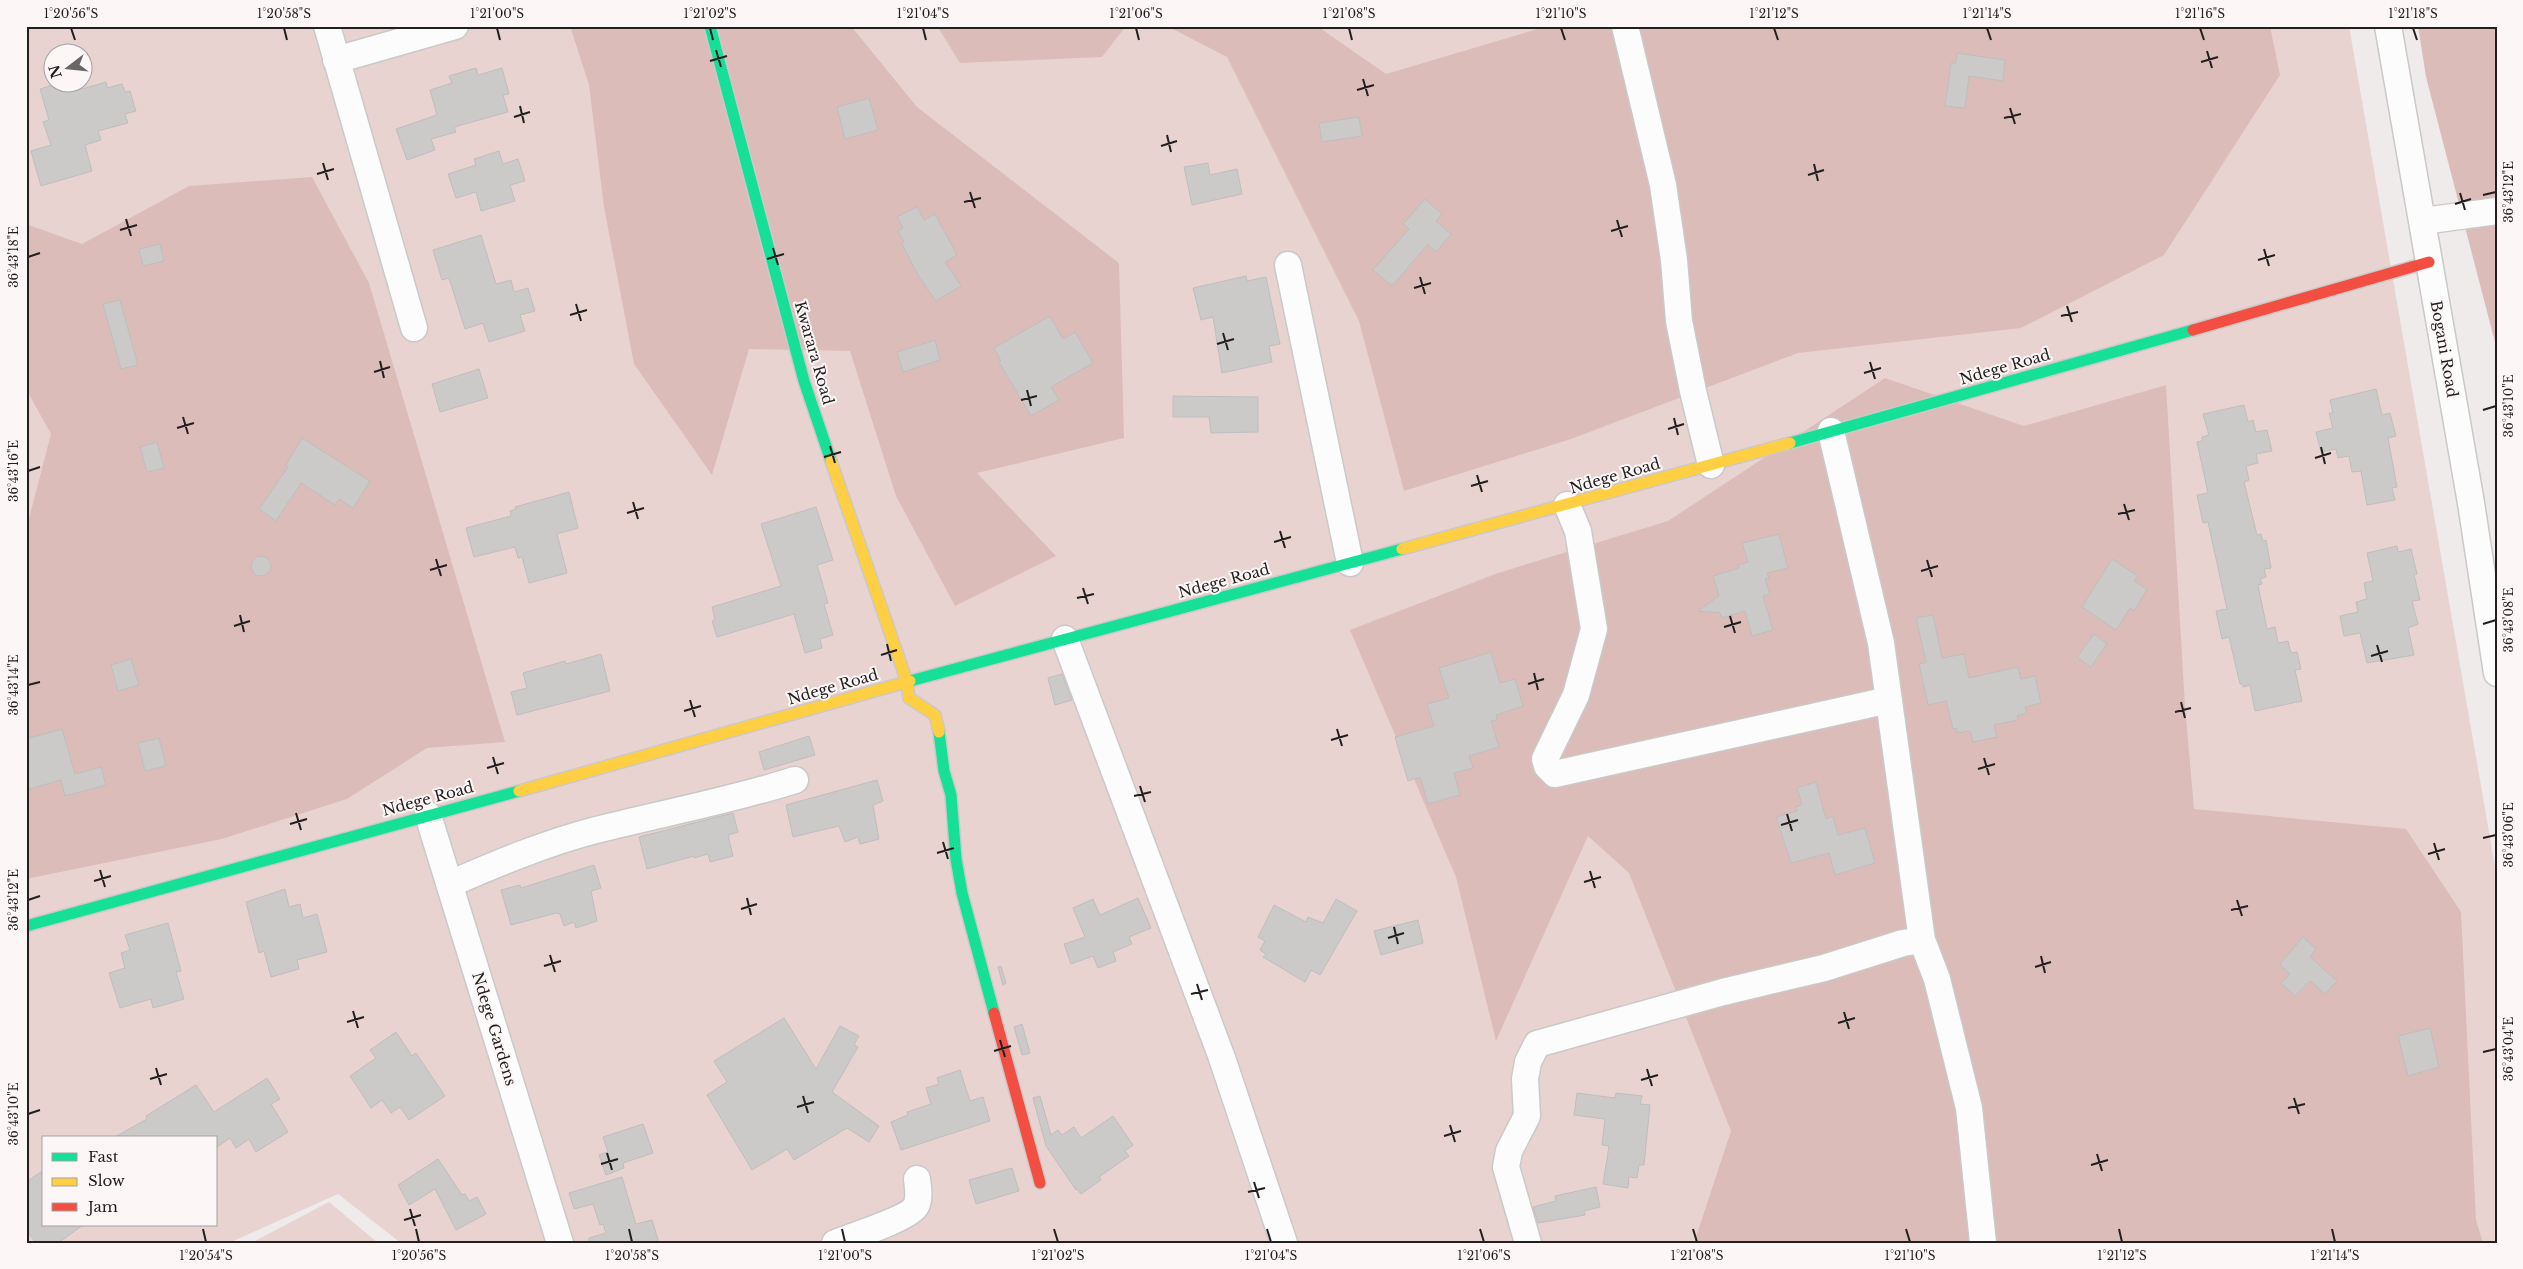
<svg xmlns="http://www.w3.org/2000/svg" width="2523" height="1269" font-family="'Libre Baskerville',serif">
  <rect width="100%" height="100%" fill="#eeebea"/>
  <path fill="#e9d3d1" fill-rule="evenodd" d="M 26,26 L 2349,26 L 2497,878 L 2497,1243 L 401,1243 L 338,1194 L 229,1243 L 26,1243 ZM 52,52 L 82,52 L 82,82 L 52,82 ZM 44,1138 L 216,1138 L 216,1225 L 44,1225 Z
    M 329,1202 L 378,1243 L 251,1243 Z"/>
  <path fill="#dcbcb9" d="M 570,26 L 851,26 L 917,107 L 1119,263 L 1124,438 L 977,473 L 1056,556 L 955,606 L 896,496 L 850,351 L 749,349 L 712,475 L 634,364 L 604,207 L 589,85 Z
    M 937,26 L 1126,26 L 1102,57 L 960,63 Z
    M 1167,26 L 1317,26 L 1386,74 L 1548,26 L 2270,26 L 2280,75 L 2164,255 L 2021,328 L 1798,353 L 1571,439 L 1404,491 L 1359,321 L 1227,57 Z
    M 2418,26 L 2497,26 L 2497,350 L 2426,77 Z
    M 312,177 L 369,283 L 505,742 L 427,748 L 347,799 L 222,839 L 26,879 L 26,530 L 51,434 L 26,389 L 26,224 L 82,244 L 189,186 Z
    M 1885,378 L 2024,426 L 2166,385 L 2185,706 L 2194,809 L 2406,829 L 2461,912 L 2476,1220 L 2483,1243 L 1694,1243 L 1731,1131 L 1629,873 L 1588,836 L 1496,1041 L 1456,877 L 1350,630 L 1498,573 L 1668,521 Z"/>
  <path fill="#ccc9c9" stroke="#c0bdbd" d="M 1957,53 L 2005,60 L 2003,81 L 1969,76 L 1965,108 L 1945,106 L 1951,63 L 1956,63 Z
    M 476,68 L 478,75 L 502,68 L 509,94 L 503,95 L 508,112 L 454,127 L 456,132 L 431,139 L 435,150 L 407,160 L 396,129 L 437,115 L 430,90 L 452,83 L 449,76 Z
    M 62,82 L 80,82 L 82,89 L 106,82 L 107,88 L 122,84 L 125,92 L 130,91 L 136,111 L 125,114 L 128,123 L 98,131 L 101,140 L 85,145 L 92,171 L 41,186 L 31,151 L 51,145 L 43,122 L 49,120 L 40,89 Z
    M 869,98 L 878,130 L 845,139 L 837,107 Z
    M 1359,117 L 1362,136 L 1322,142 L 1319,123 Z
    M 499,151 L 503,164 L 518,159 L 525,181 L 510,185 L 515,201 L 481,211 L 476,192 L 456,198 L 448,174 L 476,165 L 474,159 Z
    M 1208,163 L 1210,175 L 1237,169 L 1242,194 L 1192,205 L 1184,167 Z
    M 1425,199 L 1442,214 L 1436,221 L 1451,234 L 1436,252 L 1428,244 L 1392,286 L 1373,270 L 1409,229 L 1403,224 Z
    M 917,207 L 924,220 L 935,214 L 957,255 L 945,262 L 961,286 L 936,301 L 918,275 L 902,244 L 904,242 L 898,231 L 903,228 L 897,217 Z
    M 481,235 L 496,284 L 511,280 L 514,292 L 528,288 L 535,311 L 520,315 L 525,331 L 489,342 L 483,323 L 465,329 L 449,278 L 442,280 L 433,250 Z
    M 160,244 L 164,261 L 143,266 L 139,249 Z
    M 1246,276 L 1247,281 L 1266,277 L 1280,344 L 1269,346 L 1272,362 L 1222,373 L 1213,317 L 1201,320 L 1193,288 Z
    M 120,300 L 138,365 L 121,369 L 103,304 Z
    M 1050,316 L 1063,339 L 1075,332 L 1093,363 L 1051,387 L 1059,400 L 1031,416 L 999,362 L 1001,361 L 994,348 Z
    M 935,340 L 940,360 L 903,372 L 897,352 Z
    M 479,369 L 488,398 L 440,412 L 432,384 Z
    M 2376,389 L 2382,415 L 2390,413 L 2396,436 L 2388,438 L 2397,487 L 2392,488 L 2395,500 L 2367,505 L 2361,471 L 2352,472 L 2349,456 L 2338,458 L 2336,449 L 2321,452 L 2316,432 L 2333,428 L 2329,413 L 2333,413 L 2330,400 Z
    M 1173,396 L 1258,397 L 1258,432 L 1211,433 L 1209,417 L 1173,417 Z
    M 2244,405 L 2248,422 L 2253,420 L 2256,432 L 2267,430 L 2272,451 L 2256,454 L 2258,463 L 2246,466 L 2249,480 L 2244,482 L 2257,535 L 2261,534 L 2263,541 L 2266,540 L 2271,568 L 2264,569 L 2266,577 L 2260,579 L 2262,584 L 2258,585 L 2267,629 L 2275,627 L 2278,643 L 2288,641 L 2291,653 L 2297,652 L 2301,669 L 2295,670 L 2302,701 L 2255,711 L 2250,685 L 2243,687 L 2243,684 L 2240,684 L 2229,637 L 2222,639 L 2216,611 L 2227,609 L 2208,522 L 2203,523 L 2197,495 L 2208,493 L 2197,442 L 2202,441 L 2202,437 L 2209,435 L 2203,414 Z
    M 302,438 L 370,481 L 353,508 L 339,499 L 335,505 L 301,483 L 276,521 L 259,509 L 288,467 L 286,465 Z
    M 157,442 L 164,468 L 147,472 L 140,447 Z
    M 569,492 L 578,528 L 557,534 L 567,573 L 529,583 L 522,557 L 518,558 L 515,547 L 474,557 L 466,528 L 511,516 L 510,511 L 516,509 L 515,507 Z
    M 816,507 L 833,560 L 817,565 L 828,603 L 824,604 L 833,635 L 820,639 L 822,648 L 805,653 L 794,614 L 717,637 L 712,621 L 715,620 L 712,607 L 781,586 L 761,524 Z
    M 1779,534 L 1788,568 L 1767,573 L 1769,578 L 1765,579 L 1770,594 L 1763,596 L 1773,630 L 1752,636 L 1745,611 L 1722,618 L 1720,613 L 1698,611 L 1719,596 L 1713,576 L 1739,568 L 1738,565 L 1748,562 L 1742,543 Z
    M 2397,546 L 2398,552 L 2411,549 L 2417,574 L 2414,575 L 2420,600 L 2412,601 L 2418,624 L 2408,628 L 2414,655 L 2367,663 L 2360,633 L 2344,636 L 2340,616 L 2358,612 L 2356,602 L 2367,599 L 2364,583 L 2373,581 L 2367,553 Z
    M251 566a10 10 0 1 1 20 0a10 10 0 1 1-20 0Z
    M 2112,559 L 2138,576 L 2134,581 L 2147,589 L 2134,611 L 2130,608 L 2116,630 L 2082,607 Z
    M 1933,615 L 1942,658 L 1964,654 L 1969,678 L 2018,667 L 2021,679 L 2035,676 L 2041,703 L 2025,707 L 2027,713 L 2017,716 L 2018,720 L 1994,725 L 1997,737 L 1973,742 L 1970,731 L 1957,733 L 1956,728 L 1953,729 L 1946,701 L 1928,705 L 1919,664 L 1926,662 L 1916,618 Z
    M 2094,634 L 2107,644 L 2091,667 L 2077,657 Z
    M 1491,652 L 1500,683 L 1515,679 L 1523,706 L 1496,715 L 1497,720 L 1491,721 L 1499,747 L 1469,756 L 1473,768 L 1454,773 L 1460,795 L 1428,804 L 1420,777 L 1408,781 L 1395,737 L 1434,726 L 1427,704 L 1449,698 L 1439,668 Z
    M 601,654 L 610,691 L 517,715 L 511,692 L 527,688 L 523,673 L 565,661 L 566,664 Z
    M 131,659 L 139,685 L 118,691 L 111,665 Z
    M 1062,674 L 1072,700 L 1055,705 L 1048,678 Z
    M 62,729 L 75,774 L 101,767 L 106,785 L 65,796 L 61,780 L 26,790 L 26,739 Z
    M 809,736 L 815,755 L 764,770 L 759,752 Z
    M 159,738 L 166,766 L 145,771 L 138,743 Z
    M 877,780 L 883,801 L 873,805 L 879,839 L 860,844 L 858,837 L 845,842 L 839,826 L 793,837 L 786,805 Z
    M 1816,782 L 1826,819 L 1833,816 L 1838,835 L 1865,828 L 1875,863 L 1835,875 L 1829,853 L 1791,863 L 1776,817 L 1797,811 L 1795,807 L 1802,805 L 1797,788 Z
    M 733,813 L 738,832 L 728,835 L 733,856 L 710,862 L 708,854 L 694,858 L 694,856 L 647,869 L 639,837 Z
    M 594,865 L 601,888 L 591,891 L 597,921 L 576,928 L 574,922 L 564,926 L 560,914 L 556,913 L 511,925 L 501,890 L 520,885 L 521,888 Z
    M 285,889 L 289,907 L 300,904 L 303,918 L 317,914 L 327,952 L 297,960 L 299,969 L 271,977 L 264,951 L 259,953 L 246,902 Z
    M 1138,898 L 1151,928 L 1129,937 L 1132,944 L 1113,952 L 1116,961 L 1098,968 L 1093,956 L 1071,964 L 1064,944 L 1085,937 L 1073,908 L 1093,899 L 1100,915 Z
    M 1336,899 L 1357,911 L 1320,975 L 1311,970 L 1305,982 L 1263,957 L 1266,954 L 1260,950 L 1265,941 L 1258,937 L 1274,905 L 1306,922 L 1308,917 L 1323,923 Z
    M 1418,920 L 1423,943 L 1381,955 L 1374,931 Z
    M 168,923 L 181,971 L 176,972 L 184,999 L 153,1008 L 151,999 L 120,1008 L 109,973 L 125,968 L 121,953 L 130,950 L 125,935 Z
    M 2303,937 L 2316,949 L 2310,957 L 2337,981 L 2325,994 L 2310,981 L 2295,996 L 2281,983 L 2290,974 L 2280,964 Z
    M 1001,966 L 1006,983 L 1003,985 L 998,967 Z
    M 784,1018 L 816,1069 L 840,1026 L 859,1036 L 854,1045 L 858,1047 L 832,1092 L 879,1126 L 869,1142 L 847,1128 L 794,1160 L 787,1149 L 752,1170 L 707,1095 L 727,1082 L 714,1061 Z
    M 1022,1024 L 1030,1053 L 1022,1055 L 1014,1027 Z
    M 2430,1028 L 2439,1067 L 2408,1076 L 2398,1036 Z
    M 396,1032 L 412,1056 L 416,1053 L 445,1096 L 409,1120 L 400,1107 L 391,1113 L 382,1100 L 371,1108 L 350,1076 L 376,1058 L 370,1050 Z
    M 960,1070 L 970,1101 L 983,1097 L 990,1121 L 901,1150 L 891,1122 L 908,1115 L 907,1112 L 931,1104 L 926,1088 L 939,1084 L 937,1078 Z
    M 267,1078 L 280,1099 L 271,1104 L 288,1132 L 256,1152 L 249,1139 L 236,1148 L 230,1138 L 217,1147 L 216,1138 L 113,1138 L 147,1119 L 146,1116 L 196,1085 L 214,1112 Z
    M 1577,1093 L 1615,1098 L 1616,1093 L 1642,1096 L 1640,1104 L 1650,1105 L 1644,1165 L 1639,1165 L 1637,1178 L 1629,1177 L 1628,1188 L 1603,1184 L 1609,1146 L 1602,1145 L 1605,1119 L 1574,1115 Z
    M 1040,1096 L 1051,1135 L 1058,1130 L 1062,1135 L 1074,1127 L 1081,1138 L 1113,1116 L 1133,1145 L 1125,1151 L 1129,1156 L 1099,1177 L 1101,1180 L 1081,1194 L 1077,1189 L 1076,1190 L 1046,1146 L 1033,1098 Z
    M 643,1124 L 653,1153 L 623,1163 L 624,1168 L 606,1175 L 599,1155 L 608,1152 L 603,1137 Z
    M 438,1159 L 462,1195 L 465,1194 L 469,1201 L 477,1197 L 486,1214 L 456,1230 L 435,1189 L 409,1205 L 398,1185 Z
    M 1012,1168 L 1019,1191 L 976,1204 L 969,1180 Z
    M 44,1170 L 44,1225 L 83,1225 L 58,1243 L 36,1243 L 26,1229 L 26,1182 Z
    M 622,1177 L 636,1224 L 652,1220 L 659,1243 L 589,1243 L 589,1238 L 606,1233 L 603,1224 L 600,1225 L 593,1204 L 574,1209 L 569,1193 Z
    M 1596,1187 L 1600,1207 L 1584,1211 L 1585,1215 L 1538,1223 L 1533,1207 L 1556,1201 L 1555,1196 Z"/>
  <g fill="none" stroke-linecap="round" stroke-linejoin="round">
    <defs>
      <path id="street" d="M 327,26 L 414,328
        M 1625,26 L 1663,185 L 1674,260 L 1679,321 L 1693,391 L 1711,465
        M 2388,26 L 2471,503 L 2497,673
        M 336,60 L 455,26
        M 2423,221 L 2497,211
        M 1288,265 L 1350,563
        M 1831,431 L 1881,643 L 1922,940
        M 1567,505 L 1578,531 L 1594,629 L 1576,695 L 1545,759 L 1547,766 L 1555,774 L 1889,700
        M 1065,639 L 1222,1058 L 1284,1243
        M 428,815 L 560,1243
        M 450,884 C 498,863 546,843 596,830 C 663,813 729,801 795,780
        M 835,1243 C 850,1237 910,1218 916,1206 C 920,1198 918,1188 917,1179
        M 1528,1243 L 1506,1167 L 1509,1151 L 1527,1116 L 1525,1079 L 1528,1062 L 1537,1044 L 1723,992 L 1824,968 L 1903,943 L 1922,940 L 1937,979 L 1969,1108 L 1983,1243"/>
      <path id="fast" d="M 710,26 L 804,381 L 831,461
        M 1790,443 L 2193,330
        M 910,681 L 1402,549
        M 939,732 L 944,771 L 951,795 L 956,859 L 962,893 L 994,1013
        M 26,926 L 519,791"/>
      <path id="slow" d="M 831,461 L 907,682 L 909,698 L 935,715 L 939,732
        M 1402,549 L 1790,443
        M 519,791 L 910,681"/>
      <path id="jam" d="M 2193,330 L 2429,262
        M 994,1013 L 1040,1183"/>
    </defs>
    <use href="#street" stroke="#cbc9c8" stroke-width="29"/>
    <use href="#fast" stroke="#cbc9c8" stroke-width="14"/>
    <use href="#slow" stroke="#cbc9c8" stroke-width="14"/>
    <use href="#jam" stroke="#cbc9c8" stroke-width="14"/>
    <use href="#street" stroke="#fcfcfc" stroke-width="26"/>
    <use href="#fast" stroke="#16e098" stroke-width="11"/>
    <use href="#slow" stroke="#ffcf43" stroke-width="11"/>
    <use href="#jam" stroke="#f24e42" stroke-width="11"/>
  </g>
  <path fill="none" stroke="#211f1f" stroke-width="2" d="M 71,28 L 75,40M 284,28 L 287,40M 497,28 L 500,40M 710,28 L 713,40M 923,28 L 926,40M 1136,28 L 1139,40M 1349,28 L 1352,40M 1561,28 L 1565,40M 1774,28 L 1778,40M 1987,28 L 1991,40M 2200,28 L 2204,40M 2413,28 L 2417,40M 716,50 L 721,67M 2207,51 L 2212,68M 710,61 L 727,56M 2201,62 L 2218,57M 1363,79 L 1368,96M 1357,90 L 1374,85M 520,106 L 524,123M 2010,108 L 2015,124M 514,117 L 530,112M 2004,118 L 2021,114M 1167,135 L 1171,152M 1161,146 L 1177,141M 323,163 L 328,180M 1814,164 L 1818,181M 317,174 L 334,169M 1808,175 L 1824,170M 970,192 L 975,208M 2460,193 L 2465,210M 2483,195 L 2496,192M 964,202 L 981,198M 2455,204 L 2471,199M 126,219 L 131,236M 1617,220 L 1622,237M 120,230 L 137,225M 1611,231 L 1628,226M 773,248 L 778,265M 2264,249 L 2269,266M 28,257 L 40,253M 767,259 L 784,254M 2258,260 L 2275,255M 1420,277 L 1425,294M 1414,288 L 1431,283M 576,304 L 581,321M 2067,306 L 2072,322M 570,315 L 587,310M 2061,316 L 2078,312M 1223,333 L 1228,350M 1217,344 L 1234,339M 380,361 L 384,378M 1870,362 L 1875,379M 374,372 L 390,367M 1864,373 L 1881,368M 1027,390 L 1031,406M 1021,400 L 1037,396M 2483,410 L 2496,406M 183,417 L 188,434M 1674,418 L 1678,435M 177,428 L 194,423M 1668,429 L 1684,424M 830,446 L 835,463M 2321,447 L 2325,464M 824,457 L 841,452M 2315,458 L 2331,453M 28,471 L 40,467M 1477,475 L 1482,492M 1471,486 L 1488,481M 633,502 L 638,519M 2124,504 L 2129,520M 627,513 L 644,508M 2118,514 L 2135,510M 1280,531 L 1285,548M 1274,542 L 1291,537M 436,559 L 441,576M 1927,560 L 1932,577M 430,570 L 447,565M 1921,571 L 1938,566M 1083,588 L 1088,604M 1077,598 L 1094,594M 240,615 L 244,632M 1730,616 L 1735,633M 2483,624 L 2496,620M 234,626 L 250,621M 1724,627 L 1741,622M 887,644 L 891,661M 2377,645 L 2382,662M 881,655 L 897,650M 2371,656 L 2388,651M 1534,673 L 1538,690M 1528,684 L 1544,679M 28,685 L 40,682M 690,700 L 695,717M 2181,702 L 2185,718M 684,711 L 701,706M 2175,712 L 2191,708M 1337,729 L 1342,746M 1331,740 L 1348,735M 493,757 L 498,774M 1984,758 L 1989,775M 487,768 L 504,763M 1978,769 L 1995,764M 1140,786 L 1145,802M 1134,796 L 1151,792M 296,813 L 301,830M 1787,814 L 1792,831M 290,824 L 307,819M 1781,825 L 1798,820M 2483,838 L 2496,835M 943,842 L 948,859M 2434,843 L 2439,860M 937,853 L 954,848M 2428,854 L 2445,849M 100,870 L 105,887M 1590,871 L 1595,888M 94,881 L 111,876M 1584,882 L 1601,877M 747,898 L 751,915M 28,900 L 40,896M 2237,900 L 2242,916M 741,909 L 757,904M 2231,910 L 2248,906M 1394,927 L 1398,944M 1388,938 L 1404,933M 550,955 L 555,972M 2041,956 L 2045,973M 544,966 L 561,961M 2035,967 L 2051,962M 1197,984 L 1202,1000M 1191,994 L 1208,990M 353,1011 L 358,1028M 1844,1012 L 1849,1029M 347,1022 L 364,1017M 1838,1023 L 1855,1018M 1000,1040 L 1005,1057M 994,1051 L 1011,1046M 2483,1052 L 2496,1049M 156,1068 L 161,1085M 1647,1069 L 1652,1086M 150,1079 L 167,1074M 1641,1080 L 1658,1075M 803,1096 L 808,1113M 2294,1098 L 2299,1114M 797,1107 L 814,1102M 2288,1108 L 2305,1104M 28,1114 L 40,1110M 1450,1125 L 1455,1142M 1444,1136 L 1461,1131M 607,1153 L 612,1170M 2097,1154 L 2102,1171M 601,1164 L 618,1159M 2091,1165 L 2108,1160M 1254,1182 L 1259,1198M 1248,1192 L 1265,1188M 410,1209 L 415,1226M 404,1220 L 421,1215M 203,1229 L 206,1242M 416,1229 L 419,1242M 629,1229 L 632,1242M 842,1229 L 845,1242M 1054,1229 L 1058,1242M 1267,1229 L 1271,1242M 1480,1229 L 1484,1242M 1693,1229 L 1697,1242M 1906,1229 L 1910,1242M 2119,1229 L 2122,1242M 2332,1229 L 2335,1242"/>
  <g text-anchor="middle" stroke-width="4" stroke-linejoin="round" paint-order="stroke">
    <g font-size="15" fill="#211f1f" stroke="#fcf7f6">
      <text transform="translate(2444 349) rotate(80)" y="5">Bogani Road</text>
      <text transform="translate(814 353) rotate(74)" y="5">Kwarara Road</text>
      <text transform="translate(2005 367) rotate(-16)" y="5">Ndege Road</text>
      <text transform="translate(1615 476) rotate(-16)" y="5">Ndege Road</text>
      <text transform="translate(1224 581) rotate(-15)" y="5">Ndege Road</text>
      <text transform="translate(833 687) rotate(-16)" y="5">Ndege Road</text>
      <text transform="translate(428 799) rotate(-15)" y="5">Ndege Road</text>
      <text transform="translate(494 1029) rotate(73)" y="5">Ndege Gardens</text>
    </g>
  </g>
  <rect width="2523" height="1269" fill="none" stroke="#fcf7f6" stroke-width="55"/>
  <rect x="42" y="1136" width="175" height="90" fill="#fcf7f6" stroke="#a4a1a0"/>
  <rect x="52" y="1153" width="25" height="8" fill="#16e098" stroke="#a4a1a0"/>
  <text x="88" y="1162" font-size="15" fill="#211f1f">Fast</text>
  <rect x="52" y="1178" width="25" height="8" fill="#ffcf43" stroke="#a4a1a0"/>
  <text x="88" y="1186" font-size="15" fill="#211f1f">Slow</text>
  <rect x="52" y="1203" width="25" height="8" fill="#f24e42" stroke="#a4a1a0"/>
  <text x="88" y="1212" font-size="15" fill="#211f1f">Jam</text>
  <g transform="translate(68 68) rotate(254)"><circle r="24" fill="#fcf7f6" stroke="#a4a1a0"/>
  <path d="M0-4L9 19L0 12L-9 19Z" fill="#696666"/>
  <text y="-8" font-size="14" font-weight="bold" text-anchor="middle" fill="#211f1f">N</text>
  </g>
  <rect x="28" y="28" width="2468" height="1214" fill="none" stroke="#211f1f" stroke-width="2"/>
  <g font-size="12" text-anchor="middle" fill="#211f1f">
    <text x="71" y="18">1°20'56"S</text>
    <text x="284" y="18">1°20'58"S</text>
    <text x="497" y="18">1°21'00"S</text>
    <text x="710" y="18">1°21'02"S</text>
    <text x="923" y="18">1°21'04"S</text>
    <text x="1136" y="18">1°21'06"S</text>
    <text x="1349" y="18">1°21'08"S</text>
    <text x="1561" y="18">1°21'10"S</text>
    <text x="1774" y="18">1°21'12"S</text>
    <text x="1987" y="18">1°21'14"S</text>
    <text x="2200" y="18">1°21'16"S</text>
    <text x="2413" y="18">1°21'18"S</text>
    <text transform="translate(2509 192) rotate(-90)" y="4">36°43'12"E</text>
    <text transform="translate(14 257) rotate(-90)" y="4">36°43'18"E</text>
    <text transform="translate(2509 406) rotate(-90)" y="4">36°43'10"E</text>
    <text transform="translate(14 471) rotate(-90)" y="4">36°43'16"E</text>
    <text transform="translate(2509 620) rotate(-90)" y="4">36°43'08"E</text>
    <text transform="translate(14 685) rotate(-90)" y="4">36°43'14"E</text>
    <text transform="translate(2509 835) rotate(-90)" y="4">36°43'06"E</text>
    <text transform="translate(14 900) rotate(-90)" y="4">36°43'12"E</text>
    <text transform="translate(2509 1049) rotate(-90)" y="4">36°43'04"E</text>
    <text transform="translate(14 1114) rotate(-90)" y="4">36°43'10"E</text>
    <text x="206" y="1260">1°20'54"S</text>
    <text x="419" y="1260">1°20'56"S</text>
    <text x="632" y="1260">1°20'58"S</text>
    <text x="845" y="1260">1°21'00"S</text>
    <text x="1058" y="1260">1°21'02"S</text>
    <text x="1271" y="1260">1°21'04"S</text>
    <text x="1484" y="1260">1°21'06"S</text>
    <text x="1697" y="1260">1°21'08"S</text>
    <text x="1910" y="1260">1°21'10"S</text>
    <text x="2122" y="1260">1°21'12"S</text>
    <text x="2335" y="1260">1°21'14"S</text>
  </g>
</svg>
